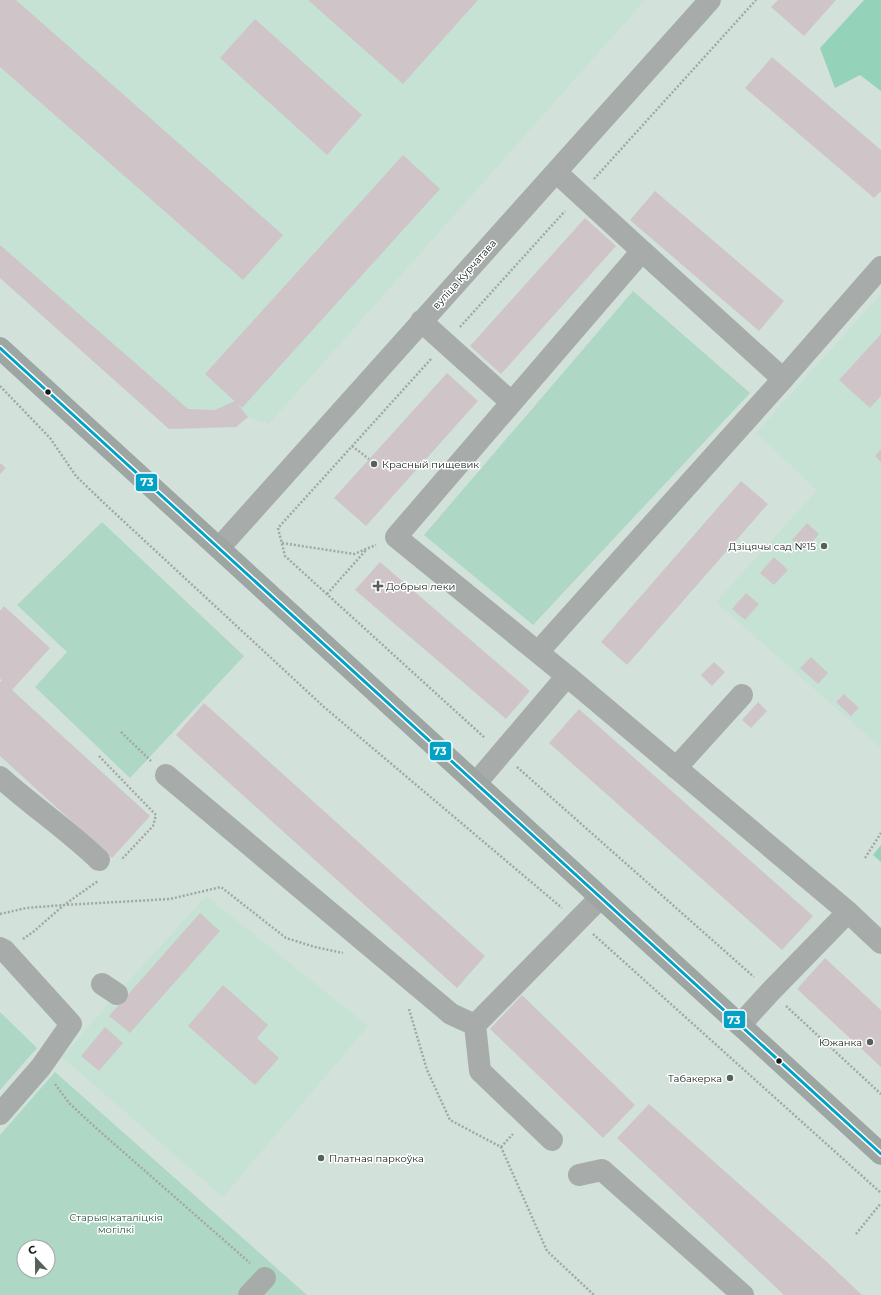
<svg xmlns="http://www.w3.org/2000/svg" width="881" height="1295" font-family="Montserrat,sans-serif">
  <rect width="100%" height="100%" fill="#d2e2da"/>
  <path fill="#c6e2d4" d="M 0,0 L 645,0 L 269,424 L 248,417 L 236,427 L 169,429 L 0,278 Z
    M 881,294 L 881,748 L 716,602 L 817,490 L 756,433 Z
    M 206,896 L 368,1026 L 223,1197 L 62,1057 L 117,994 Z"/>
  <path fill="#aed8c5" fill-rule="evenodd" d="M 633,291 L 750,393 L 533,625 L 424,535 Z
    M 102,522 L 244,656 L 130,778 L 35,687 L 67,652 L 17,605 Z
    M 0,1012 L 37,1048 L 0,1090 Z
    M 55,1072 L 307,1295 L 0,1295 L 0,1135 ZM 24,1247 L 48,1247 L 48,1271 L 24,1271 Z"/>
  <path fill="#94d3b9" d="M 864,0 L 881,0 L 881,91 L 860,75 L 835,88 L 820,48 Z
    M 881,845 L 881,862 L 873,855 Z"/>
  <path fill="#cfc5c8" d="M 0,0 L 16,0 L 283,235 L 243,280 L 0,67 Z
    M 308,0 L 478,0 L 403,84 Z
    M 778,0 L 836,0 L 804,36 L 771,7 Z
    M 255,19 L 362,115 L 327,155 L 220,58 Z
    M 772,57 L 881,150 L 881,191 L 874,198 L 745,88 Z
    M 403,155 L 440,189 L 242,408 L 205,374 Z
    M 655,191 L 784,301 L 759,331 L 630,220 Z
    M 585,218 L 616,246 L 501,374 L 470,346 Z
    M 0,245 L 188,409 L 215,410 L 235,401 L 248,417 L 236,427 L 169,429 L 0,278 Z
    M 881,334 L 881,396 L 870,408 L 839,380 Z
    M 447,373 L 478,401 L 366,526 L 334,498 Z
    M 881,449 L 881,462 L 875,456 Z
    M 0,463 L 6,468 L 0,474 Z
    M 741,481 L 768,504 L 627,665 L 601,642 Z
    M 807,523 L 819,534 L 804,551 L 792,540 Z
    M 774,557 L 788,570 L 774,585 L 760,573 Z
    M 380,562 L 530,691 L 506,719 L 355,590 Z
    M 746,593 L 759,604 L 745,620 L 732,609 Z
    M 4,606 L 50,648 L 12,690 L 150,816 L 112,858 L 0,756 L 0,682 L 2,680 L 0,679 L 0,611 Z
    M 811,657 L 828,673 L 818,684 L 800,668 Z
    M 714,662 L 725,672 L 712,686 L 701,675 Z
    M 844,694 L 859,708 L 851,716 L 836,702 Z
    M 758,702 L 767,711 L 751,728 L 742,720 Z
    M 204,703 L 485,956 L 457,988 L 176,735 Z
    M 579,709 L 813,916 L 782,950 L 549,743 Z
    M 200,913 L 220,931 L 130,1033 L 109,1016 Z
    M 825,958 L 881,1010 L 881,1067 L 797,989 Z
    M 223,985 L 268,1025 L 257,1038 L 279,1058 L 255,1085 L 188,1026 Z
    M 522,995 L 635,1105 L 603,1138 L 490,1029 Z
    M 105,1027 L 123,1043 L 99,1071 L 81,1056 Z
    M 649,1104 L 826,1261 L 862,1295 L 784,1295 L 617,1138 Z"/>
  <g fill="none" stroke-linecap="round" stroke-linejoin="round">
    <path stroke="#a1a8a4" stroke-width="2.5" stroke-dasharray="2 2" stroke-linecap="butt" d="M 594,179 L 756,0
      M 460,327 L 565,211
      M 431,359 L 278,528 L 285,556 L 485,738
      M 0,386 L 50,438 L 76,476 L 105,504 L 324,707 L 562,908
      M 352,446 L 369,459
      M 282,543 L 354,554 L 376,545
      M 327,594 L 366,550
      M 121,732 L 151,761
      M 99,756 L 156,815 L 153,826 L 121,860
      M 517,767 L 754,977
      M 865,858 L 881,833
      M 0,914 L 26,908 L 64,905 L 170,899 L 221,887 L 286,938 L 315,947 L 343,953
      M 593,934 L 881,1193
      M 23,939 L 33,932 L 64,905 L 98,881
      M 786,1006 L 881,1094
      M 409,1009 L 427,1070 L 450,1120 L 501,1147 L 547,1251 L 594,1295
      M 55,1084 L 69,1103 L 96,1128 L 250,1263
      M 501,1147 L 513,1134
      M 856,1234 L 881,1203"/>
    <path stroke="#a7acaa" stroke-width="22" d="M 556,172 L 642,251 L 396,537 L 567,676
      M 642,251 L 783,379
      M 421,321 L 511,402
      M 219,548 L 710,0
      M 538,652 L 783,379 L 881,267
      M 676,768 L 742,695
      M 166,775 L 451,1014 L 475,1025 L 600,898
      M 0,777 C 32,806 68,830 99,860
      M 476,783 L 567,676 L 848,912 L 771,991 L 740,1025
      M 848,912 L 881,943
      M 0,948 L 4,950 L 71,1024 L 41,1067 L 0,1114
      M 102,984 L 117,994
      M 475,1025 L 480,1071 L 552,1140
      M 579,1175 L 602,1170 L 743,1295
      M 249,1295 L 265,1278"/>
    <path stroke="#9da6a2" stroke-width="22" d="M 0,348 L 881,1154"/>
    <defs>
      <path id="bus-1" d="M 0,348 L 881,1154"/>
    </defs>
    <use href="#bus-1" stroke="#fff" stroke-width="6"/>
    <use href="#bus-1" stroke="#01a2c5" stroke-width="3"/>
  </g>
  <g fill="#121d18" stroke="#fff" stroke-width="1.5">
    <circle cx="48" cy="392" r="3.5"/>
    <circle cx="779" cy="1061" r="3.5"/>
  </g>
  <g fill="#55625c" stroke="#fff" stroke-width="1.5">
    <circle cx="374" cy="464" r="4"/>
    <circle cx="824" cy="546" r="4"/>
    <path d="M376 580h4v4h4v4h-4v4h-4v-4h-4v-4h4z"/>
    <circle cx="870" cy="1042" r="4"/>
    <circle cx="730" cy="1078" r="4"/>
    <circle cx="321" cy="1158" r="4"/>
  </g>
  <g text-anchor="middle" stroke-width="3" stroke-linejoin="round" paint-order="stroke">
    <g font-size="10" fill="#121d18" stroke="#fff">
      <text transform="translate(464 274) rotate(-48)" y="4">вуліца Курчатава</text>
    </g>
    <g font-size="10" fill="#121d18" stroke="#fff" text-anchor="start">
      <text x="382" y="468">Красный пищевик</text>
      <text x="816" y="550" text-anchor="end">Дзіцячы сад №15</text>
      <text x="386" y="590">Добрыя леки</text>
      <text x="862" y="1046" text-anchor="end">Южанка</text>
      <text x="722" y="1082" text-anchor="end">Табакерка</text>
      <text x="329" y="1162">Платная паркоўка</text>
    </g>
    <g font-size="10" fill="#214c3a" stroke="#fff">
      <text x="116" y="1221">Старыя каталіцкія<tspan x="116" dy="12">могілкі</tspan></text>
    </g>
  </g>
  <g stroke="#fff" stroke-width="1.5">
    <rect x="135" y="473" width="23" height="19" rx="4" fill="#01a2c5"/>
    <rect x="429" y="741" width="23" height="20" rx="4" fill="#01a2c5"/>
    <rect x="723" y="1010" width="23" height="19" rx="4" fill="#01a2c5"/>
  </g>
  <g font-size="11" text-anchor="middle" font-weight="bold" fill="#fff">
    <text x="147" y="486">73</text>
    <text x="440" y="755">73</text>
    <text x="734" y="1024">73</text>
  </g>
  <g transform="translate(36 1259) rotate(338)"><circle r="19" fill="#ffffff" stroke="#a0a5a3"/>
  <path d="M0-3L7 15L0 10L-7 15Z" fill="#55625c"/>
  <text y="-6" font-size="11" font-weight="bold" text-anchor="middle" fill="#121d18">С</text>
  </g>
</svg>
